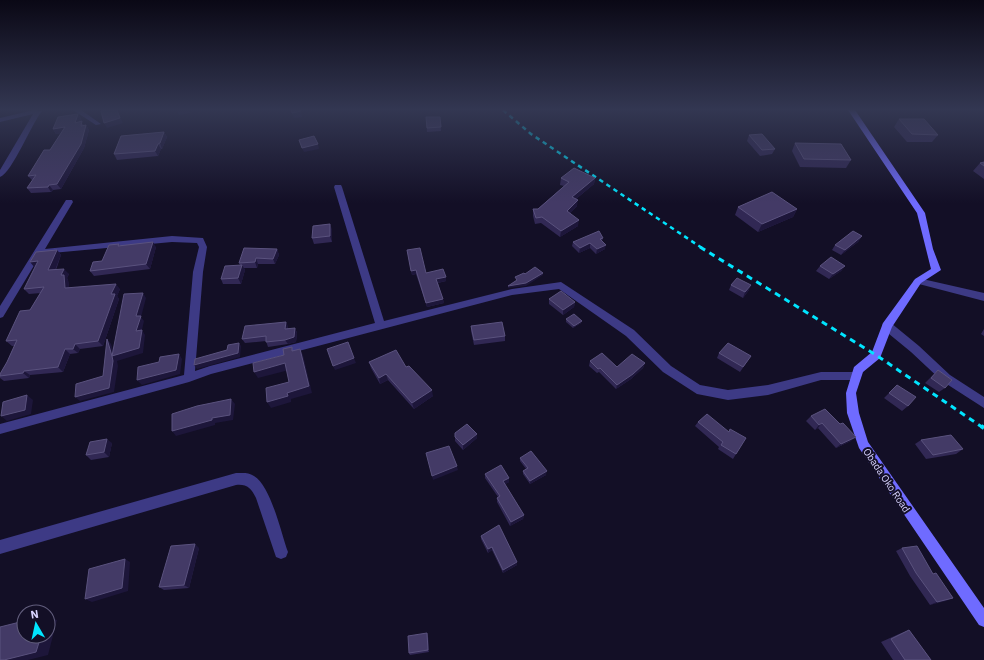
<svg xmlns="http://www.w3.org/2000/svg" width="984" height="660" font-family="'IBM Plex Sans',sans-serif">
  <rect width="100%" height="100%" fill="#130f26"/>
  <g fill="none" stroke-linecap="round" stroke-linejoin="round">
    <path fill="#3d3a85" fill-rule="evenodd" d="M 34,110 L 42,111 C 32,123 12,173 0,177 L 0,170 L 33,114 L 0,122 L 0,118 Z
      M 73,110 L 81,110 L 101,124 L 96,125 Z
      M 335,185 L 341,185 L 342,187 L 384,321 L 512,289 L 561,282 L 634,330 L 671,366 L 700,385 L 728,390 L 768,385 L 821,372 L 856,372 L 860,373 L 861,376 L 860,379 L 856,380 L 821,380 L 768,395 L 728,400 L 697,394 L 663,372 L 626,336 L 559,289 L 512,295 L 211,374 L 189,382 L 0,434 L 0,424 L 184,375 L 193,272 L 199,247 L 197,243 L 172,242 L 41,254 L 3,317 L 0,318 L 0,306 L 66,200 L 72,200 L 73,202 L 45,249 L 172,236 L 203,238 L 207,247 L 203,272 L 195,371 L 210,366 L 375,323 L 334,187 Z
      M 918,278 L 984,293 L 984,301 L 915,283 L 913,281 Z
      M 887,322 L 891,323 L 919,346 L 950,375 L 984,397 L 984,408 L 942,381 L 911,352 L 883,329 L 882,326 L 883,323 Z
      M 236,473 C 243,473 248,472 254,476 C 271,486 281,533 288,552 L 286,557 L 281,559 L 276,557 L 256,498 C 251,488 247,484 236,485 L 0,554 L 0,540 Z"/>
    <path fill="#6f6bff" fill-rule="evenodd" d="M 848,110 L 855,110 L 925,213 L 933,249 L 941,270 L 921,283 L 892,327 L 880,358 L 863,372 L 856,393 L 859,413 L 868,442 L 984,608 L 984,627 L 979,625 L 859,448 L 847,413 L 846,393 L 854,367 L 872,352 L 883,323 L 915,279 L 931,269 L 917,213 Z"/>
    <path stroke="#00e5ff" stroke-width="2.5" stroke-dasharray="4.5 4" stroke-linecap="butt" d="M 503,110 L 531,134 L 702,248"/>
    <path stroke="#00e5ff" stroke-width="3" stroke-dasharray="6 5" stroke-linecap="butt" d="M 700,247 L 876,355 L 982,427"/>
    <path stroke="#00e5ff" stroke-width="4" stroke-dasharray="8 6" stroke-linecap="butt" d="M 981,426 L 984,428"/>
  </g>
  <path fill="#312854" d="M 78,114 L 81,119 L 80,122 L 84,125 L 86,125 L 89,130 L 84,148 L 61,189 L 53,190 L 51,192 L 31,193 L 27,188 L 33,180 L 32,180 L 28,176 L 50,150 L 61,133 L 56,134 L 53,129 Z
    M 426,117 L 440,117 L 441,131 L 427,132 Z
    M 899,119 L 938,135 L 932,142 L 907,142 L 894,127 Z
    M 164,132 L 167,137 L 162,149 L 161,149 L 158,156 L 117,160 L 114,154 Z
    M 749,135 L 775,149 L 772,154 L 760,156 L 747,141 Z
    M 795,143 L 851,160 L 846,168 L 800,167 L 792,151 Z
    M 984,162 L 984,179 L 973,171 L 980,163 Z
    M 561,178 L 595,178 L 594,184 L 576,199 L 577,206 L 570,213 L 578,226 L 560,237 L 541,223 L 535,224 L 533,216 L 533,209 L 538,209 L 564,186 L 560,185 Z
    M 738,207 L 797,209 L 793,217 L 758,232 L 735,215 Z
    M 332,229 L 332,242 L 314,244 L 312,238 Z
    M 862,236 L 858,242 L 841,255 L 832,250 L 835,245 Z
    M 603,238 L 602,241 L 605,249 L 596,254 L 590,248 L 579,253 L 572,246 L 573,242 Z
    M 119,244 L 121,246 L 156,247 L 150,269 L 94,276 L 90,271 L 102,261 Z
    M 277,249 L 279,255 L 275,264 L 258,264 L 257,268 L 244,268 L 245,270 L 241,284 L 223,284 L 221,279 L 240,265 L 239,263 Z
    M 57,250 L 61,255 L 56,270 L 69,274 L 67,278 L 68,280 L 69,288 L 120,289 L 117,296 L 119,299 L 103,346 L 80,349 L 78,353 L 70,354 L 63,372 L 30,375 L 29,378 L 4,381 L 0,378 L 0,374 L 7,362 L 14,346 L 12,346 L 6,341 L 30,310 L 41,293 L 29,294 L 24,289 Z
    M 407,250 L 426,273 L 446,281 L 438,283 L 444,303 L 427,307 L 416,274 L 412,275 Z
    M 820,266 L 845,266 L 841,271 L 829,279 L 816,271 Z
    M 731,285 L 749,290 L 743,298 L 729,290 Z
    M 549,299 L 575,302 L 574,307 L 563,315 L 549,304 Z
    M 566,319 L 581,323 L 573,328 L 566,322 Z
    M 288,326 L 288,329 L 295,328 L 297,333 L 296,342 L 288,344 L 268,347 L 266,341 L 245,343 L 242,339 Z
    M 471,326 L 505,336 L 505,341 L 474,345 L 471,331 Z
    M 984,329 L 984,336 L 981,334 Z
    M 719,353 L 751,356 L 740,372 L 717,358 Z
    M 590,361 L 617,367 L 645,363 L 643,368 L 631,379 L 616,389 L 599,372 L 597,373 L 589,366 Z
    M 369,362 L 406,367 L 433,396 L 414,409 L 388,380 L 380,384 L 371,368 Z
    M 938,370 L 945,388 L 939,392 L 925,383 Z
    M 897,385 L 908,406 L 902,411 L 884,398 Z
    M 707,414 L 736,454 L 733,459 L 718,449 L 719,447 L 695,426 L 698,422 Z
    M 811,416 L 851,441 L 836,448 L 818,428 L 815,430 L 806,421 Z
    M 455,437 L 477,438 L 463,450 L 455,441 Z
    M 921,440 L 963,449 L 956,454 L 926,459 L 915,444 Z
    M 112,443 L 109,457 L 91,460 L 86,455 Z
    M 520,458 L 546,475 L 530,484 L 523,474 L 523,471 L 526,469 L 520,461 Z
    M 485,474 L 509,478 L 509,482 L 505,484 L 524,515 L 523,519 L 510,526 L 497,502 L 497,498 L 498,497 L 485,478 Z
    M 481,536 L 517,565 L 503,573 L 492,550 L 488,553 L 481,539 Z
    M 199,548 L 189,588 L 164,590 L 159,587 Z
    M 902,548 L 933,574 L 953,598 L 930,605 L 910,576 L 896,551 Z
    M 909,630 L 931,660 L 893,660 L 881,642 L 899,634 Z
    M 427,633 L 428,636 L 429,652 L 410,655 L 409,653 Z"/>
  <path fill="#1d163a" d="M 117,110 L 123,123 L 107,128 L 104,123 Z
    M 177,110 L 190,110 L 190,113 L 179,115 Z
    M 301,111 L 302,117 L 294,118 L 292,113 Z
    M 78,114 L 81,119 L 78,127 L 75,123 Z
    M 86,125 L 89,130 L 84,148 L 61,189 L 57,184 Z
    M 65,127 L 68,132 L 56,134 L 53,129 Z
    M 164,132 L 167,137 L 162,149 L 160,143 Z
    M 158,144 L 161,149 L 158,156 L 155,151 Z
    M 318,144 L 319,149 L 304,152 L 302,148 Z
    M 595,178 L 594,184 L 571,203 L 572,197 Z
    M 49,185 L 53,190 L 51,192 L 48,187 Z
    M 578,200 L 577,206 L 566,217 L 567,211 Z
    M 797,209 L 793,217 L 758,232 L 762,224 Z
    M 579,220 L 578,226 L 560,237 L 561,231 Z
    M 330,224 L 332,229 L 332,242 L 330,236 Z
    M 862,236 L 858,242 L 841,255 L 845,250 Z
    M 153,242 L 156,247 L 150,269 L 146,264 Z
    M 590,243 L 590,248 L 579,253 L 580,248 Z
    M 606,245 L 605,249 L 596,254 L 597,249 Z
    M 277,249 L 279,255 L 275,264 L 273,259 Z
    M 57,250 L 61,255 L 53,275 L 48,270 Z
    M 256,258 L 258,264 L 257,268 L 255,262 Z
    M 38,261 L 35,268 L 30,262 Z
    M 242,265 L 245,270 L 241,284 L 238,278 Z
    M 845,266 L 841,271 L 829,279 L 833,274 Z
    M 64,269 L 69,274 L 67,278 L 68,280 L 70,293 L 65,288 L 61,275 Z
    M 416,270 L 416,274 L 412,275 L 411,271 Z
    M 543,273 L 543,275 L 526,286 L 508,288 L 508,286 Z
    M 446,277 L 446,281 L 437,283 L 436,279 Z
    M 116,284 L 120,289 L 117,296 L 119,299 L 103,346 L 98,341 L 111,294 Z
    M 751,285 L 749,290 L 743,298 L 745,292 Z
    M 143,293 L 146,298 L 141,317 L 144,321 L 142,330 L 145,335 L 143,353 L 117,361 L 118,366 L 114,392 L 80,401 L 75,397 L 109,388 L 107,339 L 111,344 L 115,355 L 136,316 Z
    M 443,299 L 444,303 L 427,307 L 426,303 Z
    M 575,302 L 574,307 L 563,315 L 563,310 Z
    M 582,321 L 581,323 L 573,328 L 574,326 Z
    M 286,322 L 288,326 L 287,334 L 285,329 Z
    M 295,328 L 297,333 L 296,342 L 288,344 L 285,340 Z
    M 239,343 L 241,346 L 240,357 L 197,369 L 194,365 L 238,353 Z
    M 75,344 L 80,349 L 78,353 L 73,349 Z
    M 65,349 L 70,354 L 63,372 L 58,367 Z
    M 300,349 L 303,355 L 312,393 L 291,399 L 291,402 L 271,408 L 267,402 L 287,393 Z
    M 179,354 L 182,359 L 180,374 L 142,385 L 137,380 Z
    M 354,358 L 356,363 L 335,370 L 333,366 Z
    M 285,363 L 289,370 L 258,378 L 254,372 Z
    M 645,363 L 643,368 L 631,379 L 616,389 L 617,385 Z
    M 24,371 L 30,375 L 29,378 L 23,373 Z
    M 386,374 L 388,380 L 380,384 L 379,378 Z
    M 432,390 L 433,396 L 414,409 L 412,403 Z
    M 27,395 L 33,400 L 31,414 L 7,421 L 1,416 Z
    M 231,399 L 235,404 L 233,420 L 215,423 L 215,425 L 176,436 L 172,431 L 212,418 Z
    M 822,423 L 818,428 L 815,430 L 819,425 Z
    M 477,434 L 477,438 L 463,450 L 463,445 Z
    M 856,437 L 851,441 L 836,448 L 841,444 Z
    M 107,439 L 112,443 L 109,457 L 104,452 Z
    M 457,466 L 458,470 L 433,480 L 432,476 Z
    M 547,471 L 546,475 L 530,484 L 530,481 Z
    M 509,478 L 509,482 L 503,486 L 503,481 Z
    M 524,515 L 523,519 L 510,526 L 511,522 Z
    M 195,544 L 199,548 L 189,588 L 184,585 Z
    M 492,547 L 492,550 L 488,553 L 488,549 Z
    M 125,559 L 130,562 L 128,591 L 92,602 L 85,599 Z
    M 517,562 L 517,565 L 503,573 L 503,570 Z
    M 953,598 L 946,601 L 930,605 L 937,602 Z
    M 48,617 L 57,620 L 48,655 L 28,660 L 4,660 L 41,636 L 48,636 Z
    M 427,633 L 428,636 L 429,652 L 428,650 Z"/>
  <path fill="#433a66" stroke="#5a527e" d="M 105,110 L 117,110 L 120,118 L 104,123 L 101,111 Z
    M 291,110 L 300,110 L 301,111 L 292,113 Z
    M 78,114 L 75,123 L 82,121 L 81,126 L 86,125 L 81,144 L 57,184 L 49,185 L 48,187 L 27,188 L 36,175 L 28,176 L 44,150 L 50,150 L 65,127 L 53,129 L 58,117 Z
    M 426,117 L 440,117 L 441,127 L 427,128 Z
    M 899,119 L 924,119 L 938,135 L 912,134 Z
    M 164,132 L 160,143 L 158,144 L 155,151 L 114,154 L 121,136 Z
    M 762,134 L 775,149 L 762,150 L 749,135 Z
    M 314,136 L 318,144 L 302,148 L 299,140 Z
    M 795,143 L 841,144 L 851,160 L 804,159 Z
    M 984,162 L 984,166 L 980,163 Z
    M 574,168 L 595,178 L 572,197 L 578,200 L 567,211 L 579,220 L 561,231 L 542,217 L 536,218 L 533,209 L 538,209 L 569,182 L 561,178 Z
    M 772,192 L 797,209 L 762,224 L 738,207 Z
    M 330,224 L 330,236 L 312,238 L 313,226 Z
    M 599,231 L 603,238 L 600,239 L 606,245 L 597,249 L 590,243 L 580,248 L 573,242 Z
    M 853,231 L 862,236 L 845,250 L 835,245 Z
    M 153,242 L 146,264 L 90,271 L 93,262 L 102,261 L 109,245 L 119,244 L 118,246 Z
    M 244,248 L 277,249 L 273,259 L 256,258 L 255,262 L 239,263 Z
    M 420,248 L 426,273 L 443,269 L 446,277 L 436,279 L 443,299 L 426,303 L 416,270 L 411,271 L 407,250 Z
    M 57,250 L 48,270 L 64,269 L 61,275 L 64,275 L 65,288 L 116,284 L 111,294 L 115,294 L 98,341 L 75,344 L 73,349 L 65,349 L 58,367 L 24,371 L 23,373 L 0,376 L 0,374 L 7,362 L 17,340 L 6,341 L 20,311 L 30,310 L 44,287 L 24,289 L 38,261 L 30,262 L 36,252 Z
    M 831,257 L 845,266 L 833,274 L 820,266 Z
    M 242,265 L 238,278 L 221,279 L 225,266 Z
    M 535,267 L 543,273 L 526,283 L 508,286 L 517,280 L 515,277 L 524,273 L 525,274 Z
    M 737,278 L 751,285 L 745,292 L 731,285 Z
    M 561,291 L 575,302 L 563,310 L 549,299 Z
    M 143,293 L 136,316 L 141,316 L 136,331 L 142,330 L 139,348 L 112,356 L 113,361 L 109,388 L 75,397 L 76,384 L 103,376 L 107,339 L 112,356 L 124,294 Z
    M 574,314 L 582,321 L 574,326 L 566,319 Z
    M 286,322 L 285,329 L 295,328 L 294,337 L 285,340 L 266,342 L 266,336 L 242,339 L 245,326 Z
    M 502,322 L 505,336 L 474,340 L 471,326 Z
    M 348,342 L 354,358 L 333,366 L 327,349 Z
    M 239,343 L 238,353 L 194,365 L 195,359 L 227,350 L 228,345 Z
    M 728,343 L 751,356 L 743,367 L 719,353 Z
    M 292,347 L 292,351 L 300,349 L 309,386 L 287,393 L 288,396 L 267,402 L 266,388 L 289,382 L 285,363 L 254,372 L 253,363 L 284,355 L 283,349 Z
    M 396,350 L 406,367 L 409,366 L 432,390 L 412,403 L 386,374 L 379,378 L 369,362 Z
    M 602,353 L 617,367 L 632,354 L 645,363 L 633,374 L 617,385 L 600,368 L 598,369 L 590,361 Z
    M 179,354 L 176,370 L 137,380 L 138,367 L 159,362 L 160,357 Z
    M 938,370 L 952,380 L 945,388 L 931,378 Z
    M 897,385 L 916,397 L 908,406 L 889,393 Z
    M 27,395 L 25,410 L 1,416 L 3,402 Z
    M 231,399 L 230,415 L 212,418 L 212,420 L 172,431 L 172,414 L 197,406 Z
    M 825,409 L 840,424 L 843,423 L 856,437 L 841,444 L 822,423 L 819,425 L 811,416 Z
    M 707,414 L 729,432 L 730,429 L 746,438 L 736,454 L 721,445 L 723,442 L 698,422 Z
    M 467,424 L 477,434 L 463,445 L 455,437 L 455,433 Z
    M 951,435 L 963,449 L 933,455 L 921,440 Z
    M 107,439 L 104,452 L 86,455 L 90,442 Z
    M 449,446 L 457,466 L 432,476 L 426,453 Z
    M 531,451 L 547,471 L 530,481 L 523,471 L 528,468 L 520,458 Z
    M 501,465 L 509,478 L 503,481 L 524,515 L 511,522 L 497,498 L 500,496 L 485,474 Z
    M 499,525 L 517,562 L 503,570 L 492,547 L 488,549 L 481,536 Z
    M 195,544 L 184,585 L 159,587 L 171,546 Z
    M 917,546 L 933,574 L 936,573 L 953,598 L 937,602 L 916,573 L 902,548 Z
    M 125,559 L 122,588 L 85,599 L 89,569 Z
    M 24,621 L 24,636 L 41,636 L 36,652 L 4,660 L 0,660 L 0,627 Z
    M 909,630 L 931,660 L 905,660 L 891,639 Z
    M 427,633 L 428,650 L 409,653 L 408,636 Z"/>
  <linearGradient id="sky" x2="0" y2="1"><stop stop-color="#0a0815"/><stop offset="0.54" stop-color="#333752"/><stop offset="1" stop-color="#333752" stop-opacity="0"/></linearGradient>
  <rect width="984" height="203" fill="url(#sky)"/>
  <g text-anchor="middle" stroke-width="4" stroke-linejoin="round" paint-order="stroke">
    <g font-size="10" fill="#d9d4ff" stroke="#130f26">
      <text transform="translate(887 480) rotate(56)" y="4">Obada Oko Road</text>
    </g>
  </g>
  <g transform="translate(36 624) rotate(351)"><circle r="19" fill="#130f26" stroke="#625e7d"/>
  <path d="M0-3L7 15L0 10L-7 15Z" fill="#00e5ff"/>
  <text y="-6" font-size="11" font-weight="bold" text-anchor="middle" fill="#d9d4ff">N</text>
  </g>
</svg>
